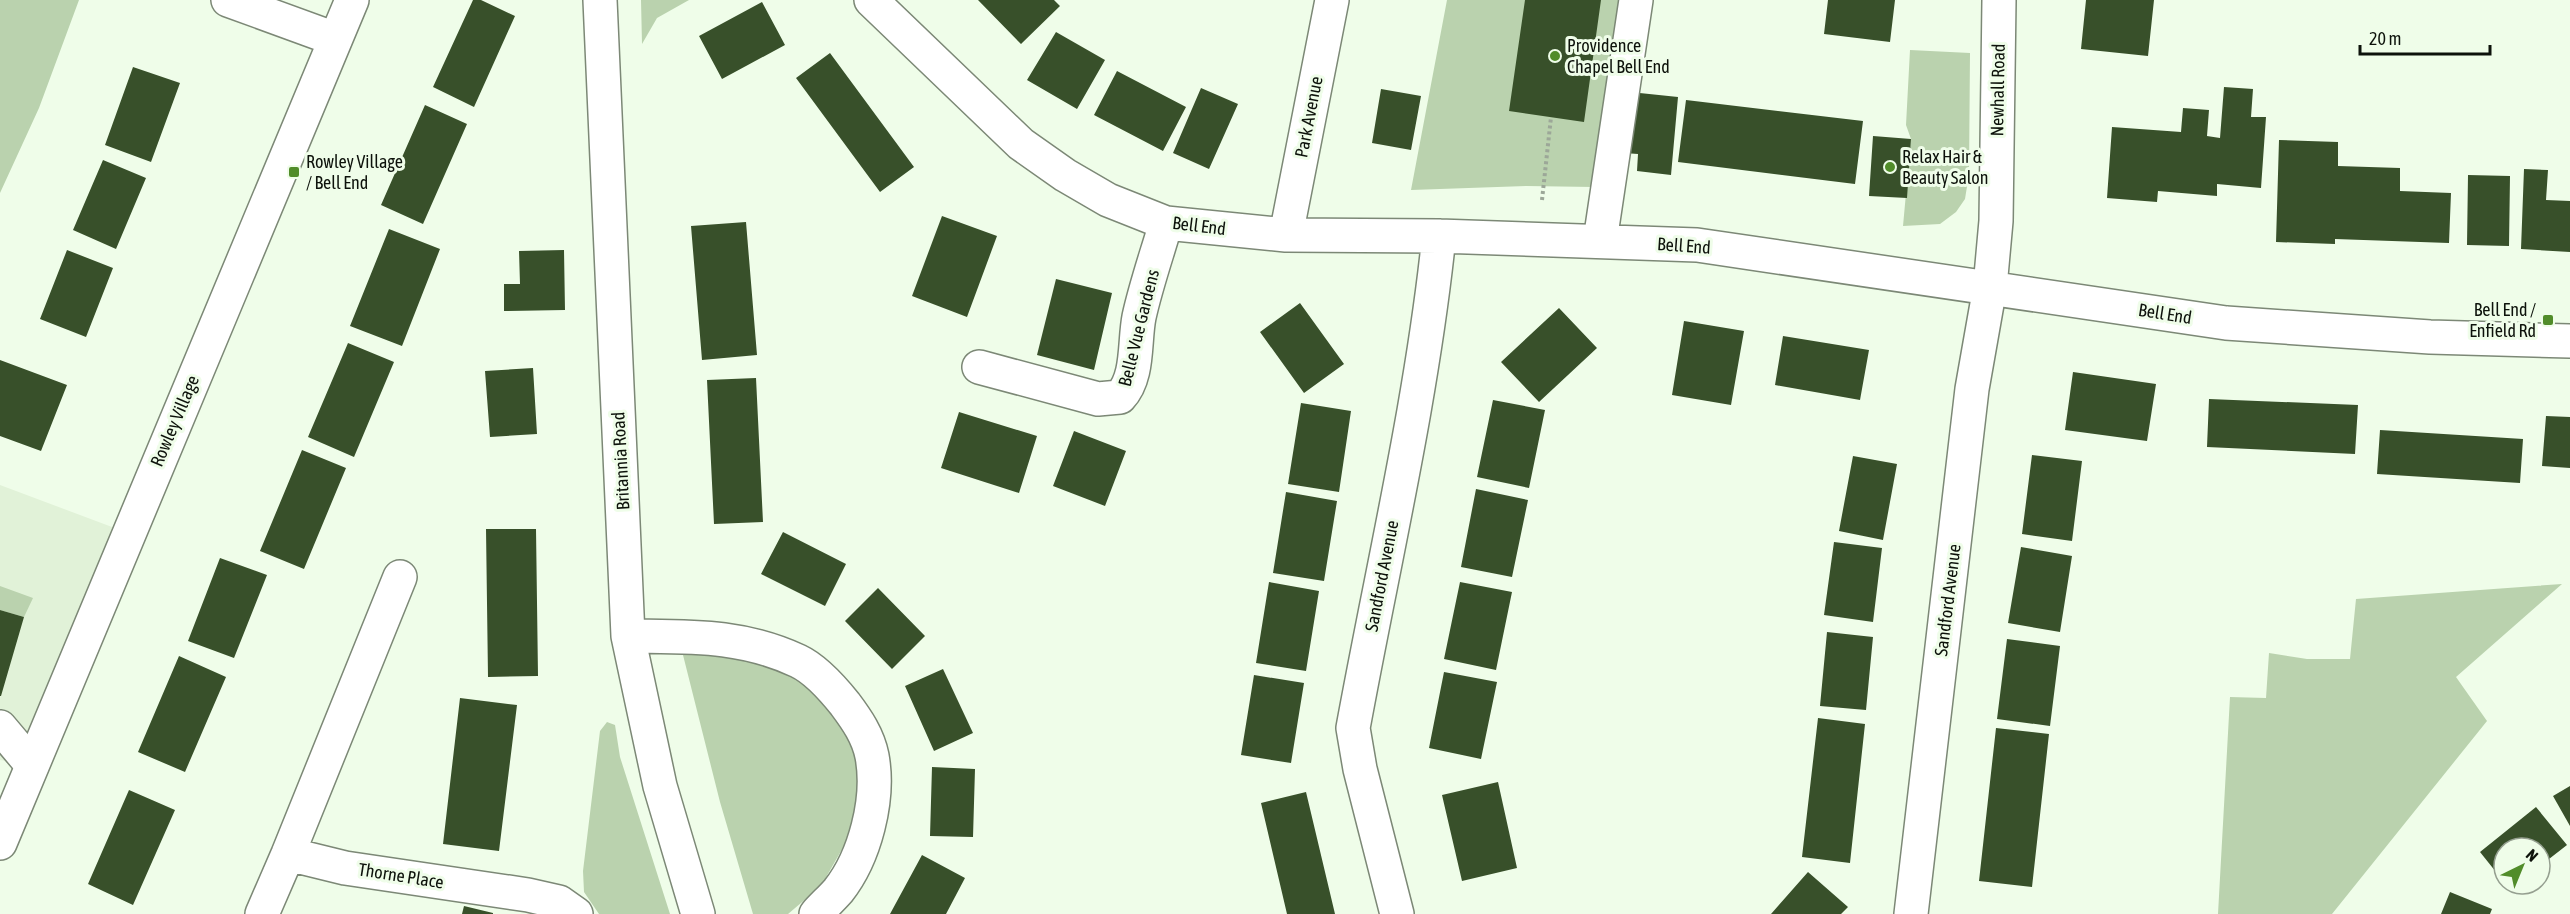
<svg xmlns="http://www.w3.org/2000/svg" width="2570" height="914" font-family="'Asap Condensed',sans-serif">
  <rect width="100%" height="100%" fill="#effde9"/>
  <path fill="#e1f2d8" d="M 0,485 L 128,533 L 32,765 L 0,760 Z"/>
  <path fill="#bad2ae" d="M 0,0 L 79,0 L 39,108 L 0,193 Z
    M 641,0 L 689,0 L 657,18 L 642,44 Z
    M 1447,0 L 1622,0 L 1594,187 L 1526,186 L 1411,190 Z
    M 1910,50 L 1970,53 L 1969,174 L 1965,199 L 1956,212 L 1940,224 L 1903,226 L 1911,139 L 1906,125 Z
    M 2562,584 L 2456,677 L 2487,721 L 2332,914 L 2218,914 L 2230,697 L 2266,698 L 2269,653 L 2307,659 L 2350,659 L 2356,599 Z
    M 0,586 L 33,598 L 24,617 L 0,610 Z
    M 723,651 L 748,656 L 800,678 L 845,727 L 855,754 L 861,780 L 859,807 L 849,837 L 821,886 L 788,914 L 753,914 L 720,802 L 683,655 Z
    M 607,722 L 615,725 L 620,757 L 670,914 L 599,914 L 584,892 L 583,871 L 600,731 Z"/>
  <path fill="#38502a" d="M 473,0 L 481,0 L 515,16 L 474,107 L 433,87 Z
    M 978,0 L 1054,0 L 1060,6 L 1021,44 Z
    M 1525,0 L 1601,0 L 1584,122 L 1509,111 Z
    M 1828,0 L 1895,0 L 1890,42 L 1824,34 Z
    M 2086,0 L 2154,0 L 2148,56 L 2081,49 Z
    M 762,2 L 785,45 L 722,79 L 699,36 Z
    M 1056,32 L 1105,60 L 1077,109 L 1027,80 Z
    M 830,53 L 914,167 L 880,192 L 796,78 Z
    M 133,67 L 180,83 L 151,162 L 105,145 Z
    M 1117,71 L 1186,107 L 1163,151 L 1094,115 Z
    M 2224,87 L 2253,89 L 2251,117 L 2266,117 L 2261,188 L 2217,184 L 2217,196 L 2158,191 L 2157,202 L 2107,198 L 2112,127 L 2181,132 L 2183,108 L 2209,110 L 2207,136 L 2220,138 Z
    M 1201,88 L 1238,104 L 1209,169 L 1173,153 Z
    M 1381,89 L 1421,96 L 1411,150 L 1372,143 Z
    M 1630,92 L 1678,97 L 1671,175 L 1637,171 L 1638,154 L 1624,153 Z
    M 1686,100 L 1863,121 L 1855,184 L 1678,162 Z
    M 425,105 L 467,124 L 423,224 L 381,205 Z
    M 1873,136 L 1911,139 L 1907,198 L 1869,196 Z
    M 2279,140 L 2338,142 L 2338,166 L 2400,168 L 2400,191 L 2451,193 L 2449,243 L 2335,239 L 2335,244 L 2276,242 Z
    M 103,160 L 146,178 L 116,249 L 73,230 Z
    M 2524,169 L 2548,170 L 2546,200 L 2570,201 L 2570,252 L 2521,249 Z
    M 2468,175 L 2510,176 L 2509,246 L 2467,245 Z
    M 942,216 L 997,236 L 967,317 L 912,296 Z
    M 746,222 L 757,355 L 702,360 L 691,226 Z
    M 389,229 L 440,249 L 402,346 L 350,326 Z
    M 67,250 L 113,268 L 86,337 L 40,319 Z
    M 564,250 L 565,310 L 504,311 L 504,284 L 520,284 L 519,251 Z
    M 1056,279 L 1112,293 L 1094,370 L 1037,355 Z
    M 1300,303 L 1344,364 L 1304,393 L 1260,332 Z
    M 1559,308 L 1597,348 L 1539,402 L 1501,362 Z
    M 1684,321 L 1744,331 L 1731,405 L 1672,395 Z
    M 1783,336 L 1869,350 L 1860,400 L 1775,385 Z
    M 348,343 L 394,362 L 354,457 L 308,437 Z
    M 0,360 L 67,385 L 41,451 L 0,436 Z
    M 533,368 L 537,434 L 490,437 L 485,371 Z
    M 2073,372 L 2156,384 L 2147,441 L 2065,430 Z
    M 756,378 L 763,522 L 714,524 L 707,380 Z
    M 2209,399 L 2358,405 L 2355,454 L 2207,447 Z
    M 1493,400 L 1545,410 L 1529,488 L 1477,477 Z
    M 1301,403 L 1351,411 L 1339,492 L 1288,484 Z
    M 959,412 L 1037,436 L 1019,493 L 941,468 Z
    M 2546,416 L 2570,417 L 2570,468 L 2542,466 Z
    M 2380,430 L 2523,439 L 2520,483 L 2377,474 Z
    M 1074,431 L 1126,451 L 1105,506 L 1053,486 Z
    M 302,450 L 346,468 L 304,569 L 260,551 Z
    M 2032,455 L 2082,461 L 2072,541 L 2022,534 Z
    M 1853,456 L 1897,464 L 1883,540 L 1839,531 Z
    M 1476,489 L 1528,500 L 1512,577 L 1461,567 Z
    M 1286,492 L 1337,501 L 1324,581 L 1273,573 Z
    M 486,529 L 536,529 L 538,676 L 488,677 Z
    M 783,532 L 846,564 L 825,606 L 761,574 Z
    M 1834,542 L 1882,548 L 1873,622 L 1824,615 Z
    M 2021,547 L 2072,556 L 2060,632 L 2008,623 Z
    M 220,558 L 267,575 L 234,658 L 188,641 Z
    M 1269,582 L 1319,591 L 1306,671 L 1256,663 Z
    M 1460,582 L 1512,592 L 1496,670 L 1444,659 Z
    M 878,588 L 925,636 L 892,669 L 845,621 Z
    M 0,610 L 24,617 L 1,696 L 0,696 Z
    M 1827,632 L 1873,637 L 1866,710 L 1820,706 Z
    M 2007,639 L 2060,646 L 2050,726 L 1997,719 Z
    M 179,656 L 226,677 L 185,772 L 138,752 Z
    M 943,669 L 973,733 L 934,751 L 905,686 Z
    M 1444,672 L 1497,682 L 1481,759 L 1429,748 Z
    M 1254,675 L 1304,683 L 1291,763 L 1241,755 Z
    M 460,698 L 517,705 L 499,851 L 443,844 Z
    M 1818,718 L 1865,724 L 1850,863 L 1802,857 Z
    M 1996,728 L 2049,734 L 2032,887 L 1979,881 Z
    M 932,767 L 975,769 L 973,837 L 930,836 Z
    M 1498,782 L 1517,868 L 1462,881 L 1442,795 Z
    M 2570,786 L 2570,826 L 2553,796 Z
    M 129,790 L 175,810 L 133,905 L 88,884 Z
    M 1306,792 L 1335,914 L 1287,914 L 1261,803 Z
    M 2536,807 L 2567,845 L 2540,866 L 2540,848 L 2504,848 L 2504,882 L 2480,852 Z
    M 922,855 L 965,878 L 946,914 L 890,914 Z
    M 1808,872 L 1848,907 L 1841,914 L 1771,914 Z
    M 2450,892 L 2492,909 L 2490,914 L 2441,914 Z
    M 464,906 L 493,913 L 493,914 L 462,914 Z"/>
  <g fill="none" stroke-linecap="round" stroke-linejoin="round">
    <defs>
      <path id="minor" d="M 228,0 L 335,39
        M 600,0 L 628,636 L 660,786 L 698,914
        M 871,0 L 1021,144 L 1065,175 L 1108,200 L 1166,223 L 1286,235 L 1439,236 L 1697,245 L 2226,323 L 2430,337 L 2570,341
        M 1286,235 L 1332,0
        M 1600,241 L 1636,0
        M 979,367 L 1098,399 L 1120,397 C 1139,377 1134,342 1139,317 C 1146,285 1157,254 1166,223
        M 628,636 C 689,637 740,634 798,661 C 815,669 833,689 845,704 C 857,720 868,736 872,756 C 880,799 865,857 838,891 C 831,899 823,906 816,914
        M 0,727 L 32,765
        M 288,854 L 400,577
        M 262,914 L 288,854 L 345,868 L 528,895 L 559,902 L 576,914
        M 1397,914 L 1360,769 L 1353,728 C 1383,564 1422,401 1439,236
        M 1911,914 L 1972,389 L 1990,287 L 1996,221 L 1999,0"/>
      <path id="major" d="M 0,843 L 352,0"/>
    </defs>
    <use href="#minor" stroke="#7c8876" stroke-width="36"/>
    <use href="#major" stroke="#7c8876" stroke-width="36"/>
    <path stroke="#9ca798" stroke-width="4" stroke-dasharray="3 3" stroke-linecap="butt" d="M 1542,200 L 1551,117"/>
    <use href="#minor" stroke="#fff" stroke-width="33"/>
    <use href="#major" stroke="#fff" stroke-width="33"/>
  </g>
  <g fill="#518c2a" stroke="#effde9" stroke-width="2">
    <circle cx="1555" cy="56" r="6"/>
    <circle cx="1890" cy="167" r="6"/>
    <rect x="288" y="166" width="12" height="12" rx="3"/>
    <rect x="2542" y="314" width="12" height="12" rx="3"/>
  </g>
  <g text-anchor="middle" stroke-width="6" stroke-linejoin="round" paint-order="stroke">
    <g font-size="18" fill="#0d120b" stroke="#effde9" text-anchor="start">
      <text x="1567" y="52">Providence<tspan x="1567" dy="21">Chapel Bell End</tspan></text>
      <text x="1902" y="163">Relax Hair &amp;<tspan x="1902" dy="21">Beauty Salon</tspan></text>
      <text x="306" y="168">Rowley Village<tspan x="306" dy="21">/ Bell End</tspan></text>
      <text x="2536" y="316" text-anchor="end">Bell End /<tspan x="2536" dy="21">Enfield Rd</tspan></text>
    </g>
    <g font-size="18" fill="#0d120b" stroke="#effde9">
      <text transform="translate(1998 90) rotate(-89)" y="6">Newhall Road</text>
      <text transform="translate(1309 117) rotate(-79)" y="6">Park Avenue</text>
      <text transform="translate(1199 226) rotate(7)" y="6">Bell End</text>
      <text transform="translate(1684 246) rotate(4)" y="6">Bell End</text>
      <text transform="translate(2165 314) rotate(9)" y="6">Bell End</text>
      <text transform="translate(1139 328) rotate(-76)" y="6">Belle Vue Gardens</text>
      <text transform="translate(175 421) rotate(-67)" y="6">Rowley Village</text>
      <text transform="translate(621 461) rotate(-93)" y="6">Britannia Road</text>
      <text transform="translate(1382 576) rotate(-79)" y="6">Sandford Avenue</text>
      <text transform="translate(1948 600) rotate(-83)" y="6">Sandford Avenue</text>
      <text transform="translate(401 876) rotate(9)" y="6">Thorne Place</text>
    </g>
  </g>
  <g transform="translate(2522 866) rotate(43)"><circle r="28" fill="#effde9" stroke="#959f90" stroke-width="1.5"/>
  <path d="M0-4.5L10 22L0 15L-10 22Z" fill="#518c2a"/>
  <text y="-9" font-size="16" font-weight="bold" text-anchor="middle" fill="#0d120b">N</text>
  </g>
  <path d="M2360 45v9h130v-9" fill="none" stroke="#0d120b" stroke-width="3"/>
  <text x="2369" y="45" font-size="18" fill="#0d120b" stroke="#effde9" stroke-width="4.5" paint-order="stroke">20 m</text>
</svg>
